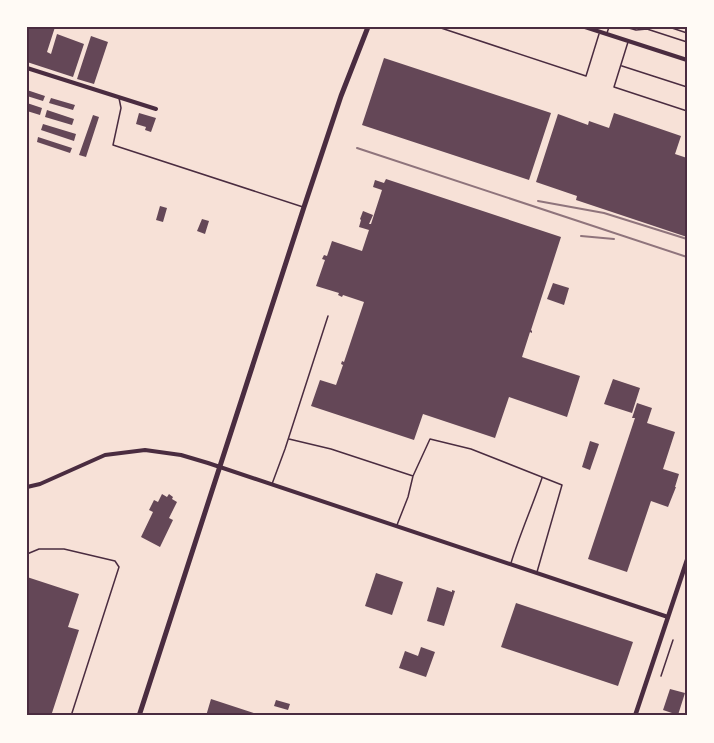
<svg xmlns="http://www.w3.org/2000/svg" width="714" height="743" font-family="Roboto,sans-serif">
  <rect width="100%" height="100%" fill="#f7e1d7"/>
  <path fill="#644757" d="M 27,27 L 55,27 L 47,52 L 51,54 L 57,34 L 84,44 L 73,77 L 27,62 Z
    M 91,36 L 108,42 L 94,84 L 77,79 Z
    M 384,58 L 551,113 L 529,180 L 362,125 Z
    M 27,90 L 45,96 L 43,101 L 27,96 Z
    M 51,98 L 75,105 L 73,110 L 49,103 Z
    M 27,103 L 42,108 L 40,115 L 27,111 Z
    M 47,110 L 74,119 L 72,125 L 45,117 Z
    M 139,113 L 156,118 L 151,132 L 145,130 L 146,127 L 136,124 Z
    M 614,113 L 681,136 L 675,154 L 687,158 L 687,237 L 576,200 L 577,196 L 536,182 L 558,114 L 588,125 L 589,121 L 609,128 Z
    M 93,115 L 99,117 L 86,157 L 79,155 Z
    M 43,124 L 76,134 L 74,141 L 41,130 Z
    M 38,137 L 72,148 L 70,153 L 37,142 Z
    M 386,179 L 561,237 L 531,330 L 532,331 L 532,333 L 530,332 L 522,357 L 580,376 L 567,417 L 509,397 L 495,438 L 423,414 L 414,440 L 311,406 L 320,380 L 336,385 L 343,365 L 341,364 L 342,361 L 344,362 L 364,302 L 343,295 L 342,297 L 338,295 L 339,293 L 316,286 L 325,260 L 322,259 L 324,255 L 327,256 L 332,241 L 362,251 L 369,230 L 359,227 L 361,220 L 360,219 L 363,211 L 373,215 L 369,224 L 371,224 L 382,190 L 373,187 L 375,180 L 384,183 Z
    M 160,206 L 167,208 L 163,222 L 156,220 Z
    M 202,219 L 209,221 L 205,234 L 197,231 Z
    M 553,283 L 569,288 L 564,305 L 547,299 Z
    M 613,379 L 640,388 L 632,413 L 604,404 Z
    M 637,403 L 652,408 L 647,423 L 675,432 L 663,469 L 679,474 L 675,487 L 676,487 L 668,507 L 651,501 L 627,572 L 588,559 L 635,418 L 632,418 Z
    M 590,441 L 599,444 L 590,470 L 582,467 Z
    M 162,494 L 167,497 L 169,494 L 173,497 L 172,499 L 177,502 L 169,518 L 173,520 L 160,547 L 141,537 L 153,512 L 149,510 L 154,500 L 158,502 Z
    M 376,573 L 403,582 L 392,615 L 365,606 Z
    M 27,577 L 79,594 L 68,627 L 79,630 L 51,716 L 27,716 Z
    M 437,587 L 452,592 L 452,590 L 455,591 L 444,626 L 427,621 Z
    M 516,603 L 633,642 L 618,686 L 501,647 Z
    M 421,647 L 435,652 L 426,677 L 399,668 L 405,651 L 418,656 Z
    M 670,689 L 685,693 L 678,715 L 663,710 Z
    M 211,699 L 263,716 L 206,716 Z
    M 276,700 L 290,704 L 288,710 L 274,706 Z"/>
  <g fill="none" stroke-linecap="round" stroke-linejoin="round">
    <path stroke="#4a2c40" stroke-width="1.5" d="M 625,27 L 636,30 L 647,29 L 687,42
      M 661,676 L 673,640"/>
    <path stroke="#4a2c40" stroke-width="1.5" d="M 438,27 L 586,76 L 599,34
      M 669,27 L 687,33
      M 607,33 L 609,27
      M 628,42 L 614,87 L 687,111 L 687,110
      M 622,66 L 687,87
      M 119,98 L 121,108 L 113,145 L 303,207
      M 289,439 L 331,449 L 413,476 L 408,497 L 397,525
      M 413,476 L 430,439 L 471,449 L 562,485 L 537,572
      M 272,484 L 285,449 L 328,316
      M 27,554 L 39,549 L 64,549 L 115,561 L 119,567 L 71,716
      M 511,563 C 520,534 532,507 542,478"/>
    <path stroke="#4a2c40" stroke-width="4" d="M 585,27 L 687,60
      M 27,68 L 156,109
      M 27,487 L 40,484 L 105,455 L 145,450 L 181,455 L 208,463 L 668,617"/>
    <path stroke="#4a2c40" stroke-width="4.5" d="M 635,716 L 687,560"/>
    <path stroke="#4a2c40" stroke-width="5" d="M 139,716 L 304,207 L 341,96 L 368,27"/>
    <path stroke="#8f747c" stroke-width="2" d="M 357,148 L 687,257
      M 538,201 L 604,213 L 687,239
      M 581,236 L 614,239"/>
  </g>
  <rect width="714" height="743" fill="none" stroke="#fffaf5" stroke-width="57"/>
  <rect x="28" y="28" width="658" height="686" fill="none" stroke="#4a2c40" stroke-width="2"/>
</svg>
